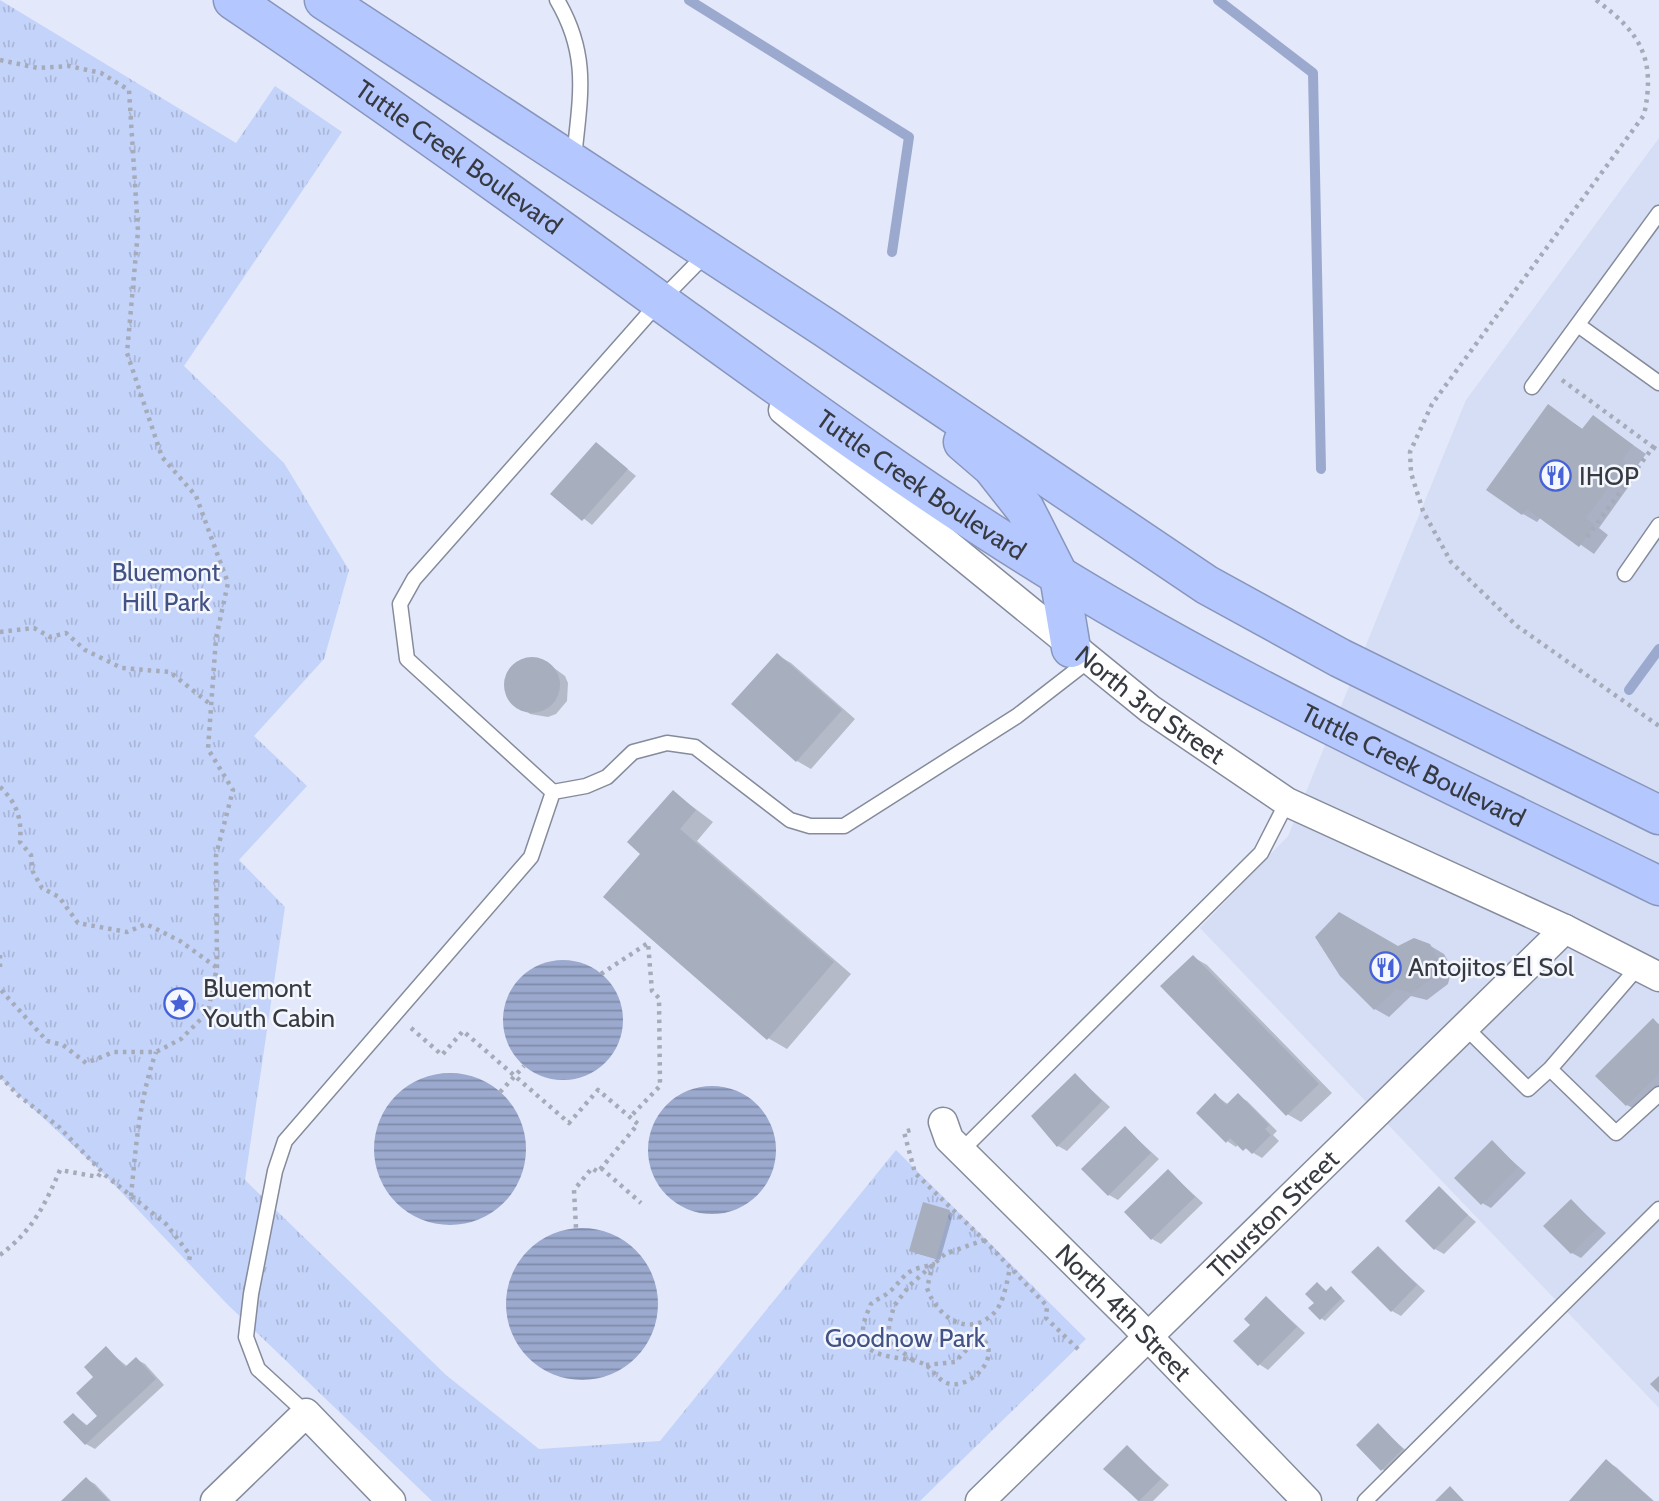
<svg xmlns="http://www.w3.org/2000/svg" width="1659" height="1501" font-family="Cabin,sans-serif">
  <defs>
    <pattern id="park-tufts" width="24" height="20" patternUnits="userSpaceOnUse" patternTransform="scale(1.75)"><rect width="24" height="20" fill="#c4d3fa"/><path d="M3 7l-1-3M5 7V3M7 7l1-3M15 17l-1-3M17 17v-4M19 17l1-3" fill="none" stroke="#a9b6d8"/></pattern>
    <pattern id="water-rules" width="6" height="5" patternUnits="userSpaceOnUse" patternTransform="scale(1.75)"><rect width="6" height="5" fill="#9ba9ce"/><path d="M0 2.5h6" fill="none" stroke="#7f8ba9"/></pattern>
  </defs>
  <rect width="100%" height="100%" fill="#e3e9fa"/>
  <path fill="#d5def5" d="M 1659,138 L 1659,1408 L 1200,928 L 1288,836 L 1466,400 Z"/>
  <path fill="url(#park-tufts)" d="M 0,0 L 236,143 L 275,86 L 342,132 L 184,366 L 284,463 L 349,570 L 324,659 L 254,736 L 307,786 L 239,860 L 285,907 L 245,1180 L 446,1375 L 539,1449 L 660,1441 L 896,1150 L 1086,1339 L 920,1501 L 432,1501 L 227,1304 L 105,1175 L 0,1078 Z"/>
  <path fill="url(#water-rules)" d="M503 1020a60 60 0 1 1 120 0a60 60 0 1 1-120 0Z
    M374 1149a76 76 0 1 1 152 0a76 76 0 1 1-152 0Z
    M648 1150a64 64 0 1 1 128 0a64 64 0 1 1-128 0Z
    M506 1304a76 76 0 1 1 152 0a76 76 0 1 1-152 0Z"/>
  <path fill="#0003" d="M 1548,406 L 1584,430 L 1593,417 L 1646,454 L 1635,469 L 1639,472 L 1599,528 L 1608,535 L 1594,554 L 1541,517 L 1537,522 L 1523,514 Z
    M 597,444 L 636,476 L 592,525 L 553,494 Z
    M 777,655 L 791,663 L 855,719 L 811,769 L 797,761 L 734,704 Z
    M 532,658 L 550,665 L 565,676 L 568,683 L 567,701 L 556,714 L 548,717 L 530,714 L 508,696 L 507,679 L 516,664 Z
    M 673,792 L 713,822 L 697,841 L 851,974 L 787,1049 L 768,1038 L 643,854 Z
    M 1429,945 L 1444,954 L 1452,968 L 1448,984 L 1427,1000 L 1411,996 L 1389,1017 L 1375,1009 L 1341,975 L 1397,948 Z
    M 1193,957 L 1207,965 L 1332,1093 L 1301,1122 L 1287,1114 Z
    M 1653,1021 L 1659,1024 L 1659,1087 L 1636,1110 L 1627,1105 Z
    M 1075,1075 L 1110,1107 L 1067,1151 L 1058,1146 Z
    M 1215,1095 L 1229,1105 L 1238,1096 L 1247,1101 L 1277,1131 L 1273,1135 L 1279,1141 L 1262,1158 L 1238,1144 L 1236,1147 L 1227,1141 Z
    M 1125,1128 L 1159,1159 L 1118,1200 L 1109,1195 Z
    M 1492,1143 L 1526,1173 L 1491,1208 L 1482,1203 Z
    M 1168,1171 L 1203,1203 L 1161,1244 L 1152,1239 Z
    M 1439,1189 L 1476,1222 L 1444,1254 L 1435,1249 Z
    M 1571,1201 L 1606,1233 L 1581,1258 L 1572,1253 Z
    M 949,1211 L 953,1214 L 940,1260 L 915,1253 Z
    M 1378,1248 L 1425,1291 L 1401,1316 L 1392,1311 Z
    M 1335,1291 L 1345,1301 L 1325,1321 L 1321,1318 L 1316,1303 L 1327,1292 Z
    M 1267,1298 L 1305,1333 L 1268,1370 L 1259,1364 L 1252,1325 Z
    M 106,1349 L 128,1367 L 136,1359 L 145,1364 L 164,1385 L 95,1449 L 86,1444 L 74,1415 L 88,1426 L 99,1416 L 95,1377 Z
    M 1378,1426 L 1411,1455 L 1391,1475 L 1382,1469 Z
    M 1127,1447 L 1169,1485 L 1153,1501 L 1138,1501 L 1106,1469 Z
    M 1607,1462 L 1616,1467 L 1654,1501 L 1573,1501 Z
    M 86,1479 L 95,1484 L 111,1501 L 64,1501 Z"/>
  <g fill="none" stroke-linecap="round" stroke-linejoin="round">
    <path stroke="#9ba9ce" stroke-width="10" d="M 689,0 L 909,137 L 892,252
      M 1218,0 L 1313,73 L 1321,469
      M 1629,690 L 1659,649"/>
  </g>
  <path fill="#a7aebe" d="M 1548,404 L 1582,429 L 1593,415 L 1633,445 L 1622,460 L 1626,463 L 1586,518 L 1595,525 L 1579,547 L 1527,509 L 1522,515 L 1486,490 Z
    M 596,442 L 628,469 L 582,521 L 550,494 Z
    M 777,653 L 842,710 L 796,762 L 731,704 Z
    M504 685a28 28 0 1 1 56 0a28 28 0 1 1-56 0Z
    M 673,790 L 696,810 L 680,829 L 834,962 L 767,1040 L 603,897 L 640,854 L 627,842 Z
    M 1339,912 L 1398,946 L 1414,938 L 1430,944 L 1438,959 L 1435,976 L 1412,993 L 1396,989 L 1374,1010 L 1340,976 L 1315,937 Z
    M 1193,955 L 1319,1084 L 1286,1116 L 1160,986 Z
    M 1653,1018 L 1659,1025 L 1659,1074 L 1626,1106 L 1595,1076 Z
    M 1075,1073 L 1102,1101 L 1057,1147 L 1031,1116 Z
    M 1215,1093 L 1226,1105 L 1238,1093 L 1269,1125 L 1265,1129 L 1271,1135 L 1252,1154 L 1246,1148 L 1243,1151 L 1230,1138 L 1226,1143 L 1196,1113 Z
    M 1125,1126 L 1151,1153 L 1108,1196 L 1081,1169 Z
    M 1492,1140 L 1518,1167 L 1481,1205 L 1454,1178 Z
    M 1168,1169 L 1195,1197 L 1151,1240 L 1124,1212 Z
    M 1439,1186 L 1468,1215 L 1434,1250 L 1405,1221 Z
    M 1571,1199 L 1598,1227 L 1571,1254 L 1543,1226 Z
    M 923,1202 L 950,1210 L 936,1259 L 909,1251 Z
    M 1378,1246 L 1417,1285 L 1391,1312 L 1351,1272 Z
    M 1317,1282 L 1326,1291 L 1331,1286 L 1342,1298 L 1320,1320 L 1308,1308 L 1314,1303 L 1305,1294 Z
    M 1266,1296 L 1297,1327 L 1258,1366 L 1233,1341 L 1250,1325 L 1244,1319 Z
    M 106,1346 L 125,1367 L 136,1357 L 156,1379 L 85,1445 L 63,1422 L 73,1413 L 86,1426 L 97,1416 L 76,1393 L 93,1377 L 84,1367 Z
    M 1659,1376 L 1659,1393 L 1650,1384 Z
    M 1378,1423 L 1403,1449 L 1381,1471 L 1356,1445 Z
    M 1127,1445 L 1161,1479 L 1139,1501 L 1103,1469 Z
    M 1606,1459 L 1653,1501 L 1569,1501 Z
    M 86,1477 L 109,1501 L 61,1501 Z
    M 1450,1486 L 1464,1501 L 1435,1501 Z"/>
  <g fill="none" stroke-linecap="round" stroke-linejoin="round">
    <defs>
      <path id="lane" d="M 557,0 C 590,56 580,97 574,158
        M 1578,325 L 1659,383
        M 1532,387 L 1659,213
        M 1625,574 L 1659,525
        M 553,792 L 407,659 L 400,604 L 414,579 L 660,301 L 706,254
        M 1639,966 L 1550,1069 L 1616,1133 L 1659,1094
        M 1465,1027 L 1528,1089 L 1550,1069
        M 961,1151 L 1261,853 L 1287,802
        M 306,1413 L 258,1369 L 246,1337 L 251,1294 L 275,1171 L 285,1141 L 531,857 L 553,792 L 586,786 L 607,777 L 633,752 L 667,743 L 695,747 L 790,820 L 810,826 L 844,826 L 1017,716 L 1088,661
        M 1365,1501 L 1659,1209"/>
      <g id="street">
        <path id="s1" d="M 783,410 L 1150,709 L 1287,802 L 1565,929 L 1659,977"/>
        <path id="s2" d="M 943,1122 L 949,1139 L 1130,1318 L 1307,1501"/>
        <path d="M 215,1501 L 306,1413 L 391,1501"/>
        <path id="s3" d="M 980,1501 L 1565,929"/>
      </g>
      <g id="highway">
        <path id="s4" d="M 233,0 C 375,96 515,196 654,297 C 787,393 919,490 1058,575 C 1250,693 1458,786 1659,886"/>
        <path d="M 324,0 L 827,329 L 1207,585 L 1340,658 L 1659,815"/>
        <path d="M 963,442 L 992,467 L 1025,509 L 1059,576 L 1071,648"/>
      </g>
    </defs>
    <use href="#lane" stroke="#858b9b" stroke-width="17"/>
    <use href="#street" stroke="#858b9b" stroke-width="31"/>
    <use href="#highway" stroke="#8896bc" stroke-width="41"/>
    <path stroke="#a6abb9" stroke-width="4.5" stroke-dasharray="3.5 5" stroke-linecap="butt" d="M 1596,0 C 1641,33 1656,59 1644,115 L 1432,404 L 1410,452 L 1411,473 L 1423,511 L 1451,562 L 1517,626 L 1659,726
      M 0,60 L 38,68 L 69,66 L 101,73 L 129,90 L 138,231 L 127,353 L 162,457 L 196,496 L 228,583 L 216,638 L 208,749 L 233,790 L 216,855 L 217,967 L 208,1012 L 181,1039 L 156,1052 L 114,1052 L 86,1063 L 63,1045 L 47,1041 L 0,989
      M 1562,380 L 1653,447 L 1587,537
      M 1653,447 L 1659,451
      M 0,632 L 34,628 L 50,637 L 66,633 L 85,650 L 122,668 L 170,672 L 210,704
      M 0,787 C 17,803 22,819 20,842 L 31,855 L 33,872 L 42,888 L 59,897 L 78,923 L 127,932 L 146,924 L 180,941 L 216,967
      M 0,955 L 0,969
      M 601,974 L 648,943 L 652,991 L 659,998 L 660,1086 L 630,1117
      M 411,1028 L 442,1055 L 463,1031 L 569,1123 L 598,1090 L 638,1124 L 598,1172 L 592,1168 L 574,1190 L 576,1228
      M 0,1076 L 18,1095 L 59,1127 L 105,1175 L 166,1224 L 190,1255 L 189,1261
      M 500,1092 L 524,1066
      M 601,1168 L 641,1203
      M 131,1196 C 136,1146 139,1100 156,1052
      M 984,1240 L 1047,1306 L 1046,1318 L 1080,1351
      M 0,1255 C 32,1231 44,1207 60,1170 L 98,1177 L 101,1172
      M 913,1360 L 889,1342 L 889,1325 L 894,1306 L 910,1285 L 945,1254 L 984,1240 L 915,1173 L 904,1132 L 914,1129
      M 926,1365 L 955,1362 L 974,1342 L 984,1340 C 1000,1358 972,1387 951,1384 C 940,1383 934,1371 926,1365 C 904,1352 847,1367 867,1313 C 868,1312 870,1305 871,1304 C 876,1299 884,1297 889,1292 C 896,1287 901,1278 908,1273 C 914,1268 925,1267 933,1264 L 927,1288 C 936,1315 967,1340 994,1313 C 1004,1303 1007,1281 1010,1268"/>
    <use href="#lane" stroke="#fff" stroke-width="14"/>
    <use href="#street" stroke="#fff" stroke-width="28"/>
    <use href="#highway" stroke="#b4c7fe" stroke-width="38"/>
  </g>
  <defs>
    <symbol id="restaurant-ring" viewBox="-11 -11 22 22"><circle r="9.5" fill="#f4f7fe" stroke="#4662d6" stroke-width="1.5"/><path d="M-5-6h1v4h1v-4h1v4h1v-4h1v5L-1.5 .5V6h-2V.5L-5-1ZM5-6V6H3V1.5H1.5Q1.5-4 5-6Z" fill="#4662d6"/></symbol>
    <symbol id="sight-ring" viewBox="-11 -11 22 22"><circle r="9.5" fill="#f4f7fe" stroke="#4662d6" stroke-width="1.5"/><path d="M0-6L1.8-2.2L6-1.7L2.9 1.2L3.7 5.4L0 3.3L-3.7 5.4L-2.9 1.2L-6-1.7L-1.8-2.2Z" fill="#4662d6"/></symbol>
  </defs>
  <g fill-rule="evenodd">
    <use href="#restaurant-ring" x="1538" y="458" width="35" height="35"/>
    <use href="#restaurant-ring" x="1368" y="950" width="35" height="35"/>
    <use href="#sight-ring" x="162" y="986" width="35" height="35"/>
  </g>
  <g text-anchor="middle" stroke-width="5" stroke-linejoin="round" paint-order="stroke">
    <g font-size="26" fill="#373a41" stroke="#f4f7fe">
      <text dy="9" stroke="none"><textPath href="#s4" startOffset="275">Tuttle Creek Boulevard</textPath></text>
      <text dy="9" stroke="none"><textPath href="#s4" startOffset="842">Tuttle Creek Boulevard</textPath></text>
      <text dy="9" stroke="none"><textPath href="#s1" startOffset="471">North 3rd Street</textPath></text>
      <text dy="9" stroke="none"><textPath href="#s4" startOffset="1409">Tuttle Creek Boulevard</textPath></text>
      <text dy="9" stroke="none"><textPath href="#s3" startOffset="410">Thurston Street</textPath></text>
      <text dy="9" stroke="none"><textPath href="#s2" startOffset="264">North 4th Street</textPath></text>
    </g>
    <g font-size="26" fill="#373a41" stroke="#f4f7fe" text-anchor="start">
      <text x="1579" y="485">IHOP</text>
      <text x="1408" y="976">Antojitos El Sol</text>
      <text x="203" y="997">Bluemont<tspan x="203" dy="30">Youth Cabin</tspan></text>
    </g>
    <g font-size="26" fill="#425285" stroke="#f4f7fe">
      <text x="166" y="581">Bluemont<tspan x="166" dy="30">Hill Park</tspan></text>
      <text x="905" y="1347">Goodnow Park</text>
    </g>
  </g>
</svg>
